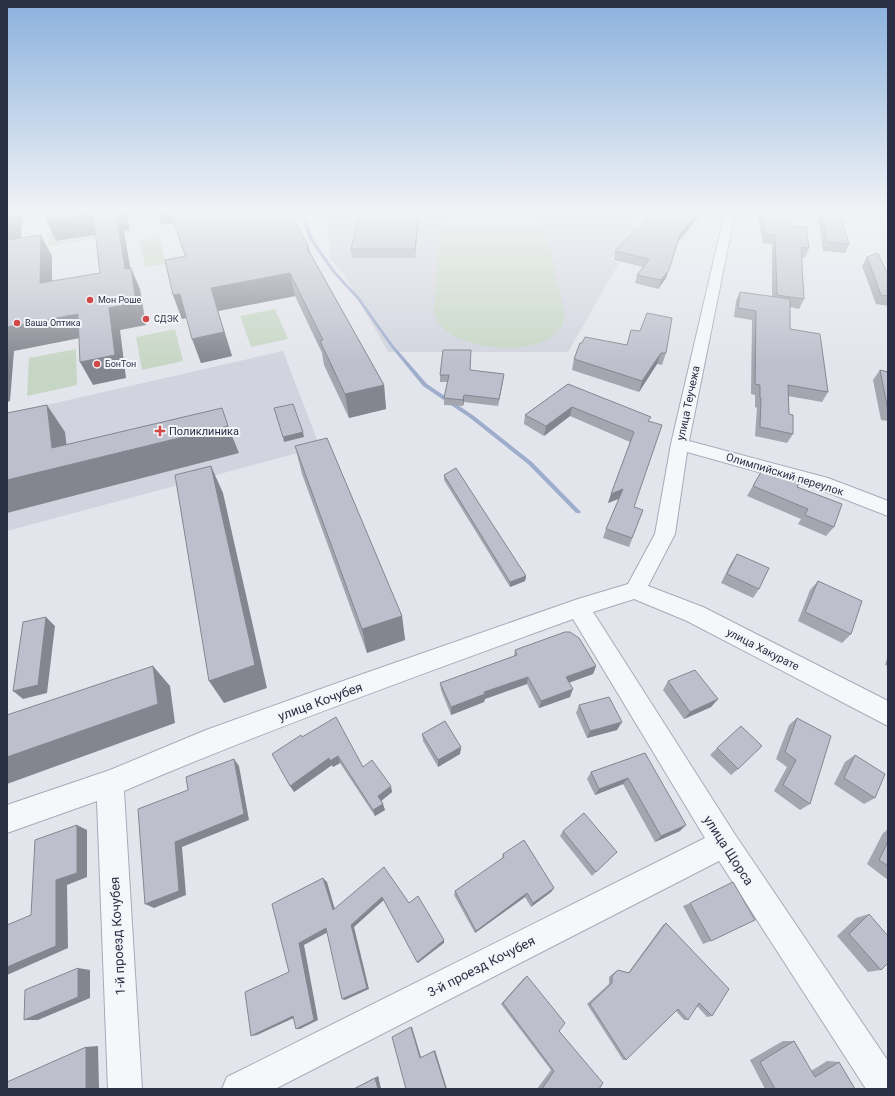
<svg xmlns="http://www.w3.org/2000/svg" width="895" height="1096" font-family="Roboto,sans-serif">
  <rect width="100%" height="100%" fill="#e3e5ec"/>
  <path fill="#d1d4de" d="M 320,212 L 641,212 L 633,232 L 610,260 L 619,263 L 568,352 L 388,352 L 343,273 L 330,258 L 328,228 Z
    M 283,351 L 320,447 L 7,531 L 7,414 Z"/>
  <path fill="#c6d6c4" d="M 473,212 C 498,212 530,208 546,233 L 564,312 C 564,317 564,322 561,327 C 542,358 466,351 443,328 C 438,323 436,318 434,312 L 439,229 L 450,218 Z
    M 133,230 L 133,232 L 48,246 L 49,232 L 55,231 L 55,242 Z
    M 160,237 L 166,264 L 145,267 L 140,240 Z
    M 275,309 L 288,339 L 251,347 L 240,316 Z
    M 175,329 L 183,361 L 142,370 L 136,337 Z
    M 76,349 L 77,385 L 27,396 L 29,358 Z"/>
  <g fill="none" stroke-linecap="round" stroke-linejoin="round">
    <path fill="#9eadcc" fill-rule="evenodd" d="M 301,212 L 303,212 L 313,239 L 335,271 L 359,297 L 393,345 L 427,384 L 474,416 L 532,462 L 580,511 L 581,512 L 580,513 L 576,513 L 528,464 L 470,418 L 423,386 L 391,347 L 357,299 L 333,273 L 309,239 Z"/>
    <defs>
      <path id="minor" d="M 725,212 L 735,212 L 689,441 L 828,478 L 888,501 L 888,516 L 816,488 L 687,452 L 675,534 L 648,586 L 703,607 L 888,701 L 888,726 L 687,621 L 634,599 L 593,612 L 734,833 L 888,1061 L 888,1089 L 866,1089 L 719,861 L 275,1089 L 222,1089 L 227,1077 L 705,838 L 573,619 C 422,674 271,728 124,791 L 142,1089 L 108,1089 L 97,801 L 7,833 L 7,805 L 110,770 L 206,730 L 357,676 L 578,599 L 628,584 L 655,534 L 671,444 Z"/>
    </defs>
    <use href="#minor" stroke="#a8abb7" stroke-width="2"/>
    <use href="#minor" fill="#f6f7fa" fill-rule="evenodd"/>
  </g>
  <path fill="#a3a5af" d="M 157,212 L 178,212 L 179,213 L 309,247 L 310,252 L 384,385 L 386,409 L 349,418 L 324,365 L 322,353 L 295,296 L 218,311 L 232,356 L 201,363 L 187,318 L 182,319 L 173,295 L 185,257 L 174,223 L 162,225 Z
    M 760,212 L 788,212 L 792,226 L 809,248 L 805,258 L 802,257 L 804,299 L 799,309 L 790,307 L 790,329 L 828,392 L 822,402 L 788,396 L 789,414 L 793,434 L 787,443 L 755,436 L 757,408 L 755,407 L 755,395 L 751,394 L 752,320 L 734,317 L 736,301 L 740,292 L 772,297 L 772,244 L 763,243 L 758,217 Z
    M 820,212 L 839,212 L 849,244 L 845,253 L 823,251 L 818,216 Z
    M 418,214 L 418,227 L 415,258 L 352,258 L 351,249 Z
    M 698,218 L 678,242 L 666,278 L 658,289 L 635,283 L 637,275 L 643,267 L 614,260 L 615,251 L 640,229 Z
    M 867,257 L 888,275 L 888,306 L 876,304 L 862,266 Z
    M 580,343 L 666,353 L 662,365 L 657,364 L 639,392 L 572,370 L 574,359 Z
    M 470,370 L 503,381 L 498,406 L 464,402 L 463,406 L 444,405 L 444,398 L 448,382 L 440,382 L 440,375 Z
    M 880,370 L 888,372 L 888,422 L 888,421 L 881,420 L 873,380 Z
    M 568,384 L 650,422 L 634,507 L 643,510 L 629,547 L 603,538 L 606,529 L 619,499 L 608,503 L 630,442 L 570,416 L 544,436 L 524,424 L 525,415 Z
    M 295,446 L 402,616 L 405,640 L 367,653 L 302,474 Z
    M 765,465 L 797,487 L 834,527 L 826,536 L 798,524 L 801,519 L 747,496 Z
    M 444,475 L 526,576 L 525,581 L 510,587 L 444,480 Z
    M 737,554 L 759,589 L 753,598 L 721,583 L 731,563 Z
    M 818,581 L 851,634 L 842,643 L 798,621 L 810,590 Z
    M 515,650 L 596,666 L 593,674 L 569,682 L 570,697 L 539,708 L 527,684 L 485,699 L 484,702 L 451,715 L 441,690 L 440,683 L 514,656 Z
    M 888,655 L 888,666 L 885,665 Z
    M 668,681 L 718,699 L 711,707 L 684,719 L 663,690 Z
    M 579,705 L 617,730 L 587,738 L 576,713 Z
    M 797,718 L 810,804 L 800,810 L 774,791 L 787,767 L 776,759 L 789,725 Z
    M 422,734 L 461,747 L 460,754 L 438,767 L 423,741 Z
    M 302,737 L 363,767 L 392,792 L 381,801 L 385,810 L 375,816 L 340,763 L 333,767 L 332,765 L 294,792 Z
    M 717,748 L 738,769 L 731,775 L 710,755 Z
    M 645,753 L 680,831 L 655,842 L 623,784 L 595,795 L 587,779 L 591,772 Z
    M 855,755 L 875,798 L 864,804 L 834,784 L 845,762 Z
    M 888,827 L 888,880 L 867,864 L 883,833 L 886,831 Z
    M 563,831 L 617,852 L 592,876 L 560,836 Z
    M 503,854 L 554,888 L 551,892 L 531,907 L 525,897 L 475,933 L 454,895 L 455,891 L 502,859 Z
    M 690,903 L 711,941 L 703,944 L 683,906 Z
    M 869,914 L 881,970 L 868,972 L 837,936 L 856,918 Z
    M 666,923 L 712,1016 L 707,1017 L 697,1006 L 688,1020 L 684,1020 L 676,1011 L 626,1060 L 623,1060 L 587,1004 L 609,984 L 609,977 L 616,971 L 618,970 L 628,973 L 663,925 Z
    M 527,976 L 559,1031 L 599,1089 L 537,1089 L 551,1070 L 501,1004 L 524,978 Z
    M 783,1041 L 794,1041 L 811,1071 L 827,1061 L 839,1062 L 855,1089 L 765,1089 L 750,1060 Z
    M 378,1076 L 381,1089 L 353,1089 Z"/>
  <path fill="#84868f" d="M 10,212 L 23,212 L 19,261 L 7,240 Z
    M 116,212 L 127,212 L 130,230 L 124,231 L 134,290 L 125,269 Z
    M 157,212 L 178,212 L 181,222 L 162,225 Z
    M 699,212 L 700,212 L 698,218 L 678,242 L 666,278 L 658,289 L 661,280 L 680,234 Z
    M 93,213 L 102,234 L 56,241 L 46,220 Z
    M 418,218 L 418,227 L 415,258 L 415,249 Z
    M 41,235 L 52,256 L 52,305 L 40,283 Z
    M 131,268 L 140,289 L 146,325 L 120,330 L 126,378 L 93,385 L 80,362 Z
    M 290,273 L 295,296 L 218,311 L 232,356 L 201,363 L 192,339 L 211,288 Z
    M 180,294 L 189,317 L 182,319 L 173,295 Z
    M 78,314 L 90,336 L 14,351 L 10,401 L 7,402 L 7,327 Z
    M 661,353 L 657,364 L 639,392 L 642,381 Z
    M 504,374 L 503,381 L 498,406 L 499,399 Z
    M 384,385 L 386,409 L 349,418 L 345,394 Z
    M 464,395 L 464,402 L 463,406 L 463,400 Z
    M 47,405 L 65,432 L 69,465 L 228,426 L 239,453 L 7,513 L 7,480 L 52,448 Z
    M 572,407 L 570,416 L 544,436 L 546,426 Z
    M 303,432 L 304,437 L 284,442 L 283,437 Z
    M 211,466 L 223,493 L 267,688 L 224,703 L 209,681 Z
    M 623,489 L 620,498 L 608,503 L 611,494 Z
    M 526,576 L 525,581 L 510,587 L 510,582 Z
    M 402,616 L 405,640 L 367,653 L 362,629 Z
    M 46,617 L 55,626 L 47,693 L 23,699 L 13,691 Z
    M 153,666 L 170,686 L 175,723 L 7,784 L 7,757 Z
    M 596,666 L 593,674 L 563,685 L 566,677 Z
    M 528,677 L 527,684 L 485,699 L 484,702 L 451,715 L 451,707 L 484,692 Z
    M 573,689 L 570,697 L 539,708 L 541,701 Z
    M 718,699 L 711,707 L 684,719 L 690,712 Z
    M 622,722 L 617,730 L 587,738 L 590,731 Z
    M 461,747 L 460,754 L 438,767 L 438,760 Z
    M 338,756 L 340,763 L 333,767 L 330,761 Z
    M 329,758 L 332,765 L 294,792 L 290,786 Z
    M 234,759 L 239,766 L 249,820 L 182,847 L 186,895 L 154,908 L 145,904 L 175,842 Z
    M 628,778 L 623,784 L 595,795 L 599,789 Z
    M 391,786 L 392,792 L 380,802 L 378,796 Z
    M 383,804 L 385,810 L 375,816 L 373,810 Z
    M 77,825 L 87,830 L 87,877 L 67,885 L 68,948 L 7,975 L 7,967 L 56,880 Z
    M 686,825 L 680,831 L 655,842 L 661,836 Z
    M 323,878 L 327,882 L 336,913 L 333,910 Z
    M 554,888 L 551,892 L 531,907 L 533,903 Z
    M 527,893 L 525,897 L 475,933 L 476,931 Z
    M 382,897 L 384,900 L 354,927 L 369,989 L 345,1000 L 342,999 L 351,925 Z
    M 326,928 L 330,931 L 304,945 L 318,1020 L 300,1029 L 296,1029 L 299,943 Z
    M 444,940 L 444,943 L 418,963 L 417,962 Z
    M 78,968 L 90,970 L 90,998 L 38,1020 L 24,1020 Z
    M 293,1016 L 298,1016 L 257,1035 L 251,1036 Z
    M 411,1027 L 412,1027 L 421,1057 L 420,1058 Z
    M 98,1046 L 99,1089 L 86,1089 L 86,1047 Z
    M 435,1050 L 447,1089 L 446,1089 L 434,1051 Z
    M 378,1076 L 381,1089 L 378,1089 L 375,1078 Z"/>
  <path fill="#bdc0cc" stroke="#84868f" d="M 7,212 L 10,212 L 7,240 L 41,235 L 40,283 L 100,273 L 93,213 L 46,220 L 46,212 L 116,212 L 125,269 L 131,268 L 136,303 L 109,308 L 115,355 L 80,362 L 78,314 L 7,327 Z
    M 189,212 L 289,212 L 309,247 L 307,248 L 384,385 L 345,394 L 320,341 L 323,340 L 290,273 L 211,288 L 224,332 L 192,339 L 180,294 L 173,295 L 165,260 L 186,256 L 171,215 Z
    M 360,212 L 417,212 L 416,218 L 418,218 L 415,249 L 351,249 Z
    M 663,212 L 699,212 L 680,234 L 669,270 L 661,280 L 637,275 L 649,259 L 615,251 L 636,229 L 640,229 L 647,216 L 661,214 Z
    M 762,212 L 788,212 L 792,226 L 806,227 L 809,248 L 801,247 L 804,299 L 777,295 L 775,235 L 766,234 Z
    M 823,212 L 839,212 L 849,244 L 827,242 Z
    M 878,253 L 888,275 L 888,296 L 881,295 L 867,257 Z
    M 740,292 L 790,299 L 790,329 L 820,334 L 828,392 L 788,385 L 789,414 L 793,415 L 793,434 L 760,427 L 761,398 L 760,398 L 760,385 L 755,384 L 756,311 L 738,308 Z
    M 647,313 L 672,318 L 666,353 L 661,353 L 642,381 L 574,359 L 580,343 L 582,343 L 585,337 L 627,345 L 631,330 L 640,331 Z
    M 443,350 L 471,350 L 470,370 L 504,374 L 499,399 L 464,395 L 463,400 L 444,398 L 449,375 L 440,375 Z
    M 880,370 L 888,372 L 888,410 Z
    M 568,384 L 651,417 L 648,421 L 662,425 L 634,507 L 643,510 L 632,538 L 606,529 L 623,489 L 611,494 L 634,432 L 572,407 L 546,426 L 525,415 Z
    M 293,404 L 303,432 L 283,437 L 274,408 Z
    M 47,405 L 52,448 L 222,408 L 228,426 L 7,480 L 7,413 Z
    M 327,438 L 402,616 L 362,629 L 295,446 Z
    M 765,465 L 801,479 L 797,487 L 842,504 L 834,527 L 805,515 L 808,509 L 753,486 Z
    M 211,466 L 255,665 L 209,681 L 175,475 Z
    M 456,468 L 526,576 L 510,582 L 444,475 Z
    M 737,554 L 769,568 L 759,589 L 727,574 Z
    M 818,581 L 862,601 L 851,634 L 805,612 Z
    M 46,617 L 38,685 L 13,691 L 23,622 Z
    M 565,632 L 570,632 L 579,638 L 596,666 L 566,677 L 573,689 L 541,701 L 528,677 L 484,692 L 485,694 L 451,707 L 440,683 L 517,655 L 515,650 Z
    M 153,666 L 158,704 L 7,757 L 7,715 Z
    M 695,670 L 718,699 L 690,712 L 668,681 Z
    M 609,697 L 622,722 L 590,731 L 579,705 Z
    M 336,717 L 363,767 L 372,760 L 391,786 L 378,796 L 383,804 L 373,810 L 338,756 L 330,761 L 329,758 L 290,786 L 272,754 L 301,735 L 302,737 Z
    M 797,718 L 831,736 L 810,804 L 783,785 L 796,760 L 785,752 Z
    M 445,721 L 461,747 L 438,760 L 422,734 Z
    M 741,726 L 762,746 L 738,769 L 717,748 Z
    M 645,753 L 686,825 L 661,836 L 628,778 L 599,789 L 591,772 Z
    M 855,755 L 885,774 L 875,798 L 844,778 Z
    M 234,759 L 244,814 L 175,842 L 179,891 L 145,904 L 138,809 L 188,790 L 186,777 Z
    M 584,813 L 617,852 L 596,872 L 563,831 Z
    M 77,825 L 77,873 L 56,880 L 56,946 L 7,967 L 7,925 L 31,915 L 35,840 Z
    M 524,840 L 554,888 L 533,903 L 527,893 L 476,931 L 455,891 L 504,857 L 503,854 Z
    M 888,841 L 888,866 L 879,860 Z
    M 384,867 L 409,903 L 418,896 L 444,940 L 417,962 L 382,897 L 351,925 L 367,988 L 342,999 L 326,928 L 299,943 L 314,1020 L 296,1029 L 293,1016 L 251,1036 L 245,992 L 289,972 L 272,904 L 323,878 L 333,910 Z
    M 733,882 L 755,920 L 711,941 L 690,903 Z
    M 869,914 L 888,936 L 888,963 L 881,970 L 849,934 Z
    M 666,923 L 729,989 L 712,1016 L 699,1003 L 688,1020 L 678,1009 L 626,1060 L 590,1004 L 612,983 L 612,976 L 618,970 L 629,973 Z
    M 78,968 L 78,997 L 24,1020 L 25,990 Z
    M 527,976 L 565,1023 L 559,1031 L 603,1083 L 599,1089 L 542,1089 L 554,1071 L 503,1003 Z
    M 411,1027 L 420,1058 L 434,1051 L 446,1089 L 406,1089 L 392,1037 Z
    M 794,1041 L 815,1077 L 839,1062 L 855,1089 L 775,1089 L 760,1062 Z
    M 86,1047 L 86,1089 L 7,1089 L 7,1082 Z
    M 375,1078 L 378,1089 L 354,1089 Z"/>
  <linearGradient id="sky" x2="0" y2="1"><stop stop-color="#8ab1dd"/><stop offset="0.58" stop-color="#f2f3f6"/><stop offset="1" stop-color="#f2f3f6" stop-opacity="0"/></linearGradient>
  <rect width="895" height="365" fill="url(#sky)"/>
  <g fill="#d24847" stroke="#f3f5f9" stroke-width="1.5">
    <circle cx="90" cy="300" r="4"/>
    <circle cx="146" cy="319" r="4"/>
    <circle cx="17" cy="323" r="4"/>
    <circle cx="97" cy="364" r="4"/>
    <path d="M158 425h4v4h4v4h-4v4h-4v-4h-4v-4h4z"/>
  </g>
  <g text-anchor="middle" stroke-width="4" stroke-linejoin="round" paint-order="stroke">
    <g font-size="9" fill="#2a3045" stroke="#f3f5f9" text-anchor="start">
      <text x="98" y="303">Мон Роше</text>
      <text x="154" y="322">СДЭК</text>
      <text x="25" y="326">Ваша Оптика</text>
      <text x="105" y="367">БонТон</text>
    </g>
    <g font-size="11" fill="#2a3045" stroke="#f3f5f9">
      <text transform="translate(688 403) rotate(-78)" y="4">улица Теучежа</text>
      <text transform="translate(785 474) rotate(17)" y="4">Олимпийский переулок</text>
      <text transform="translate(763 649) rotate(27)" y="4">улица Хакурате</text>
    </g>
    <g font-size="11" fill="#2a3045" stroke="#f3f5f9" text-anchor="start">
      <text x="169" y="435">Поликлиника</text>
    </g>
    <g font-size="13" fill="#2a3045" stroke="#f3f5f9">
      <text transform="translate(320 701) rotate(-20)" y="5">улица Кочубея</text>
      <text transform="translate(729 850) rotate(57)" y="5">улица Щорса</text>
      <text transform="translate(117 936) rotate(-93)" y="5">1-й проезд Кочубея</text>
      <text transform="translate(481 966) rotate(-27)" y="5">3-й проезд Кочубея</text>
    </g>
  </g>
  <rect width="895" height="1096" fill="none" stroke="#2a3045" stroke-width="16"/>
</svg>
